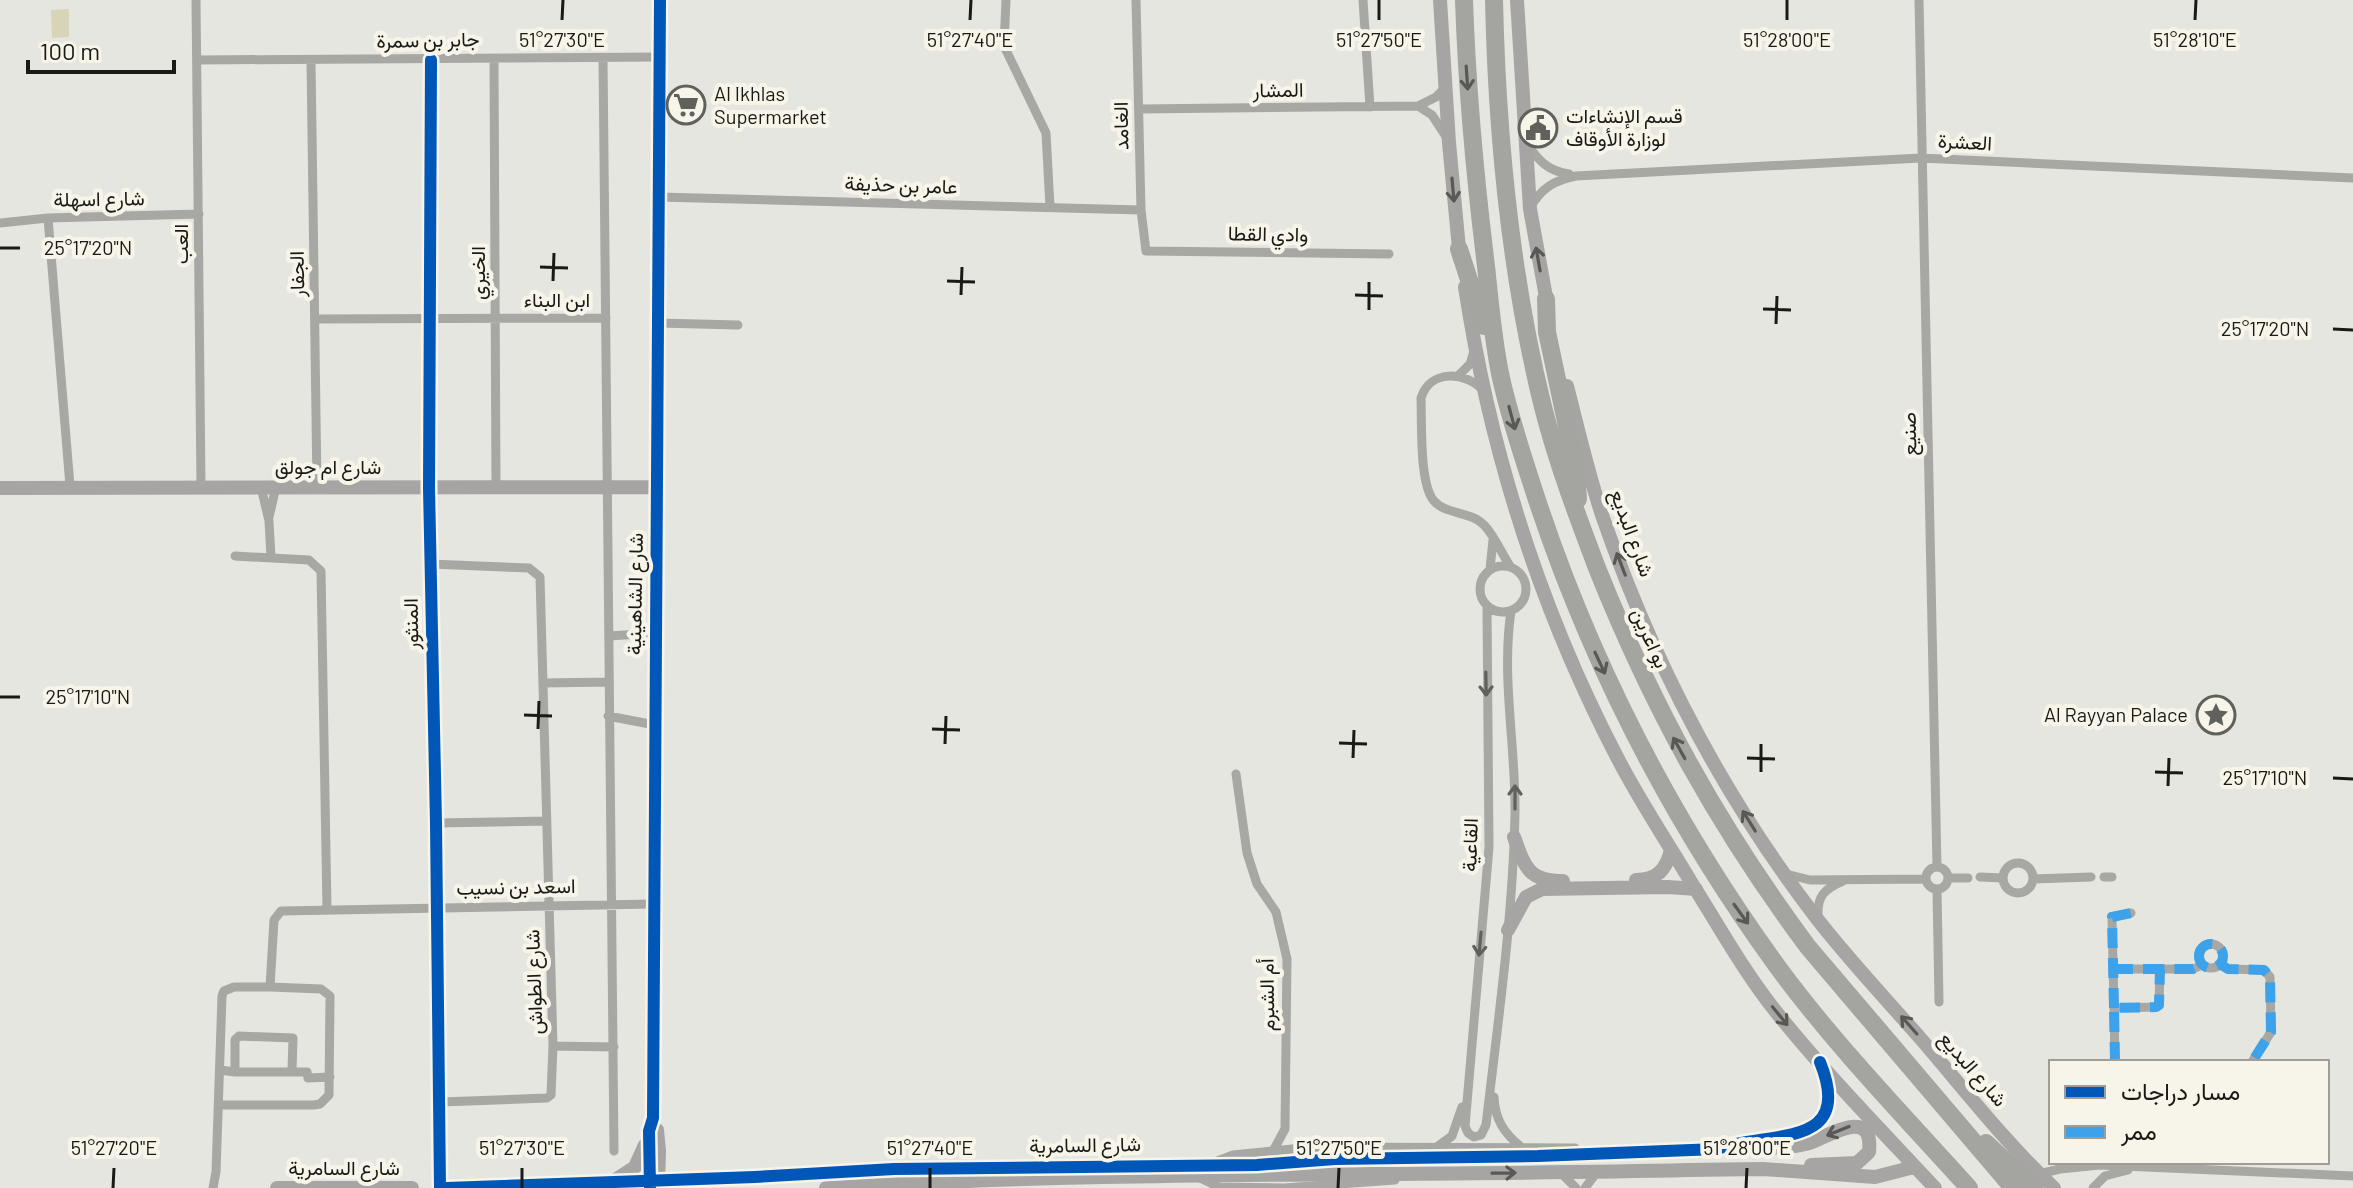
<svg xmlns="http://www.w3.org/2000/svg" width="2353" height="1188" font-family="Barlow,Vazirmatn,sans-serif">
  <rect width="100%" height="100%" fill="#e6e6e0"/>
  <path fill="#d8d4b8" d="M 69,9 L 69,37 L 52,38 L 51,10 Z"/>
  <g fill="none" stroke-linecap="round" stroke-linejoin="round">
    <path stroke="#a7a7a4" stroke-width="9" d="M 196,0 L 201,487
      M 1006,0 L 1004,46 L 1046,133 L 1050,207
      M 1136,0 L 1141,210 L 1146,251 L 1389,254
      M 1363,0 L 1370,107
      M 1919,0 L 1937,867
      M 603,58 L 614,1151
      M 494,59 L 496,487
      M 197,60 L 660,57
      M 431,60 L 429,488 L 436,823 L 440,1188
      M 311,61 L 317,487
      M 1418,106 L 1432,115 L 1445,135
      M 1139,109 L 1418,106 L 1436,97 L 1445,88
      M 1528,145 C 1539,161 1548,171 1569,174
      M 659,197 L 1141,210
      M 1530,208 C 1541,188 1555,180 1576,176 L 1921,158 L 2353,178
      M 48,218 L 70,486
      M 0,223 L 48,218 L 199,214
      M 316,319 L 606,318
      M 658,323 L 738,325
      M 1459,375 L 1470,364 L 1474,351
      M 1484,391 C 1466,371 1430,369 1421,398 C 1422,422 1419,484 1434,501 C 1446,515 1471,511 1484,525 C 1494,535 1502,554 1510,566
      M 261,487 L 269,521 L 271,557
      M 269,517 L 276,487
      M 235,556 L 309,560 L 321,571 L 327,909
      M 430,564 L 529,568 L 540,577 L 553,1046 L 551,1095 L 547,1098 L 441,1102
      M1480 589a23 23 0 1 1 46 0a23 23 0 1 1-46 0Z
      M 1490,569 L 1493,540
      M 1487,607 L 1489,847 L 1465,1126 L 1468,1133 L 1474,1137 L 1481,1135 L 1486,1125 C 1498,1021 1513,917 1515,813 C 1516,747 1501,678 1511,611
      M 609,636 L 655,633
      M 543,683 L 609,682
      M 608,716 L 655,725
      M 1236,774 L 1247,853 L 1257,884 L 1276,912 L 1287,959 L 1285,1129 L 1273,1151
      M 436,823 L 546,821
      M2003 878a15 15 0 1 1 30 0a15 15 0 1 1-30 0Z
      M1926 878a11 11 0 1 1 22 0a11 11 0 1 1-22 0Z
      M 1786,874 L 1810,880 L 1925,879
      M 1980,877 L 2003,878
      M 2104,877 L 2112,877
      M 1948,878 L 1968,878
      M 2033,879 L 2091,877
      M 1937,889 L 1939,1002
      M 1818,917 C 1817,896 1824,889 1843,881
      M2199 956a12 12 0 1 1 24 0a12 12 0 1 1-24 0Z
      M 2220,964 L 2228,969 L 2264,970 L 2270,977 L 2271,1032 L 2252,1062
      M 2113,969 L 2160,969
      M 2114,1008 L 2112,917 L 2131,913
      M 553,1046 L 614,1047
      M 2115,1062 L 2114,1008 L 2156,1007 L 2159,1005 L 2160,969 L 2193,969 L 2202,965
      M 220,1070 L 235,1072 L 307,1072 L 308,1078 L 330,1077
      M 235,1072 L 235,1040 L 239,1036 L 293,1038 L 292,1071
      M 1494,1097 C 1495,1120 1504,1133 1521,1147
      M 220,1105 L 314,1105 L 320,1104 L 329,1095 L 330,996 L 321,989 L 270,987 L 274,920 L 281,911 L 652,904
      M 1437,1147 L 1452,1136 L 1462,1107
      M 1212,1163 L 1233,1155 L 1311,1147 L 1575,1148
      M 1560,1172 L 1576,1188
      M 2039,1174 L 2060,1169 L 2100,1165 L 2353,1176
      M 1200,1178 L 1219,1187 L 1284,1188 L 1395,1180
      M 213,1188 L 216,1172 L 222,996 L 224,991 L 234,987 L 270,987
      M 1585,1188 L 1597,1172
      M 2093,1188 L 2105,1176 L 2128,1170"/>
    <path stroke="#a6a5a3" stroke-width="14" d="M 1440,0 L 1449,143 L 1460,259
      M 1517,0 L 1530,209 L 1548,308
      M 1465,287 C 1490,451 1540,609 1617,757 C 1639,800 1666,840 1691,882 C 1719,926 1744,972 1777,1013 C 1826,1074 1882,1131 1935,1188
      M 1567,386 C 1578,429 1588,473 1602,515 C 1652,660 1724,798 1818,920 C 1850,961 1886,999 1921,1039 C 1964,1089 2005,1142 2054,1188
      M 0,488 L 656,487
      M 1514,837 C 1525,867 1528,881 1563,881
      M 1636,880 C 1657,880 1666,870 1671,850
      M 1508,930 L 1526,897 L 1542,889 L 1668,887 L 1696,889
      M 657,1130 L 659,1151 L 658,1185
      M 1771,1148 C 1784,1147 1796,1147 1809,1143 C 1826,1138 1874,1104 1869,1152 L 1857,1163 L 1811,1165
      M 615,1180 L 635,1167 L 645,1145
      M 650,1186 L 649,1131 L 653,1118 L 660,0
      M 277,1188 L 412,1188
      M 447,1188 L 755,1177 L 894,1169 L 1257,1165 L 1335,1159 L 1538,1156 L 1717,1149 C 1767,1130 1856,1151 1820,1062
      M 826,1188 C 1113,1170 1401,1177 1688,1170 L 1763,1169 L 1875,1177 L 1914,1167"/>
    <path stroke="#a4a4a0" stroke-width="18" d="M 1464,0 C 1467,89 1475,177 1486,266 C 1490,303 1493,341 1501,378 C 1510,419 1524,460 1537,500 C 1592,666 1674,824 1777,966 C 1835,1045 1904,1116 1969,1188
      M 1494,0 C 1497,137 1510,274 1543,407 C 1557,462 1577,515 1597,568 C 1653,708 1718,826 1808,947 L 2013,1188
      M 1459,249 L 1484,326
      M 1546,299 L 1547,332 L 1576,469 L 1578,499
      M 1986,1143 L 2034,1188"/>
    <path stroke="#3da2ea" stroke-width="10" stroke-dasharray="20 10" stroke-linecap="butt" d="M2199 956a12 12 0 1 1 24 0a12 12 0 1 1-24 0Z
      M 2220,964 L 2228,969 L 2264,970 L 2270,977 L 2271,1032 L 2252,1062
      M 2113,969 L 2160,969
      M 2114,1008 L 2112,917 L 2131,913
      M 2115,1062 L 2114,1008 L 2156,1007 L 2159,1005 L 2160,969 L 2193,969 L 2202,965"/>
    <defs>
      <path id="cycleway" d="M 431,60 L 429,488 L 436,823 L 440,1188
        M 447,1188 L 755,1177 L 894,1169 L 1257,1165 L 1335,1159 L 1538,1156 L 1717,1149 C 1767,1130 1856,1151 1820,1062
        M 650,1188 L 649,1131 L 653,1118 L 660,0"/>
    </defs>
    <use href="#cycleway" stroke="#f7f5ea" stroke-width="17"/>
    <use href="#cycleway" stroke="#0057b8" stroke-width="12"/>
  </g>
  <defs><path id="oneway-shaft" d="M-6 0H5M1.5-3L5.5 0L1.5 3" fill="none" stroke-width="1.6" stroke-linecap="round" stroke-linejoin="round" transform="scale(2)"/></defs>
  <g stroke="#585854">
    <use href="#oneway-shaft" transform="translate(1467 78) rotate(86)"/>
    <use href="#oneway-shaft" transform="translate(1512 418) rotate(75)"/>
    <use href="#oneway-shaft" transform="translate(1600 663) rotate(65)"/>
    <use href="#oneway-shaft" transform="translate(1679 748) rotate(-119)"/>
    <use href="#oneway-shaft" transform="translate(1741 914) rotate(54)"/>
  </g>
  <g stroke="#595855">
    <use href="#oneway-shaft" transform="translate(1453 190) rotate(85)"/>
    <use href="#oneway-shaft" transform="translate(1538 259) rotate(-100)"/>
    <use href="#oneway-shaft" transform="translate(1621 564) rotate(-111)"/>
    <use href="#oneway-shaft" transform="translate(1749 821) rotate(-122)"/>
    <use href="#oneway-shaft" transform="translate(1780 1016) rotate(51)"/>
    <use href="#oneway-shaft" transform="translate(1909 1025) rotate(-131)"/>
    <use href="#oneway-shaft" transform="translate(1838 1131) rotate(158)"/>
    <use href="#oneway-shaft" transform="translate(1504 1173) rotate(-1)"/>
  </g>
  <g stroke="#60605c">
    <use href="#oneway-shaft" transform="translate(1486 684) rotate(89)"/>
    <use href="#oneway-shaft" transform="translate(1515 797) rotate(-90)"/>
    <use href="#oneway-shaft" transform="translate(1480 944) rotate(95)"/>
  </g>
  <path fill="none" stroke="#1a1915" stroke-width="3" d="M 562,20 L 563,0M 970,20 L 971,0M 1379,20 L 1379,0M 1787,20 L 1787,0M 2195,20 L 2196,0M 0,248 L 20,248M 540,267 L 568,268M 553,281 L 554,253M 947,281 L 975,282M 961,295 L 962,267M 1355,295 L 1383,296M 1763,309 L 1791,310M 1369,310 L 1369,282M 1776,324 L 1777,296M 2333,329 L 2353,330M 0,697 L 20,697M 524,715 L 552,716M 538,729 L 539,701M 932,729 L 960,730M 1339,743 L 1367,744M 945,744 L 946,716M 1353,758 L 1354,730M 1747,758 L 1775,759M 1761,772 L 1761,744M 2155,772 L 2183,773M 2333,778 L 2353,779M 2168,786 L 2169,758M 113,1188 L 114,1168M 522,1188 L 522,1168M 930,1188 L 930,1168M 1338,1188 L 1339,1168M 1746,1188 L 1747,1168"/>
  <defs>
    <symbol id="supermarket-ring" viewBox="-11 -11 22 22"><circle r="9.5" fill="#f7f5ea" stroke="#61615c" stroke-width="1.5"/><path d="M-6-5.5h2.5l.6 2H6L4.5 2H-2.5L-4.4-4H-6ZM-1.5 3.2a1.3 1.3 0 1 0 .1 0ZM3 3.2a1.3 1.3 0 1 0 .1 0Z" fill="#61615c"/></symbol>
    <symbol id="civic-ring" viewBox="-11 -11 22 22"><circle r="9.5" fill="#f7f5ea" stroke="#61615c" stroke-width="1.5"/><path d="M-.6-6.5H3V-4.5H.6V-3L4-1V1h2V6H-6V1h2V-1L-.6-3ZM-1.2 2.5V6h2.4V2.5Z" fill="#61615c"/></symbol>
    <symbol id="sight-ring" viewBox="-11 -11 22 22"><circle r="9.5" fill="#f7f5ea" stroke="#61615c" stroke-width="1.5"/><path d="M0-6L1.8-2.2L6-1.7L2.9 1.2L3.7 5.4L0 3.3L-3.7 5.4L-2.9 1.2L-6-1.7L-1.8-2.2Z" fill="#61615c"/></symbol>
  </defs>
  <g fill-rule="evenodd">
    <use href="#supermarket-ring" x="664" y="83" width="44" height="44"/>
    <use href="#civic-ring" x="1516" y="106" width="44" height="44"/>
    <use href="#sight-ring" x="2194" y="693" width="44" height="44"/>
  </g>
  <g text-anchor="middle" stroke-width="8" stroke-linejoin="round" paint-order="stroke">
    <g font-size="20" fill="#1a1915" stroke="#f7f5ea">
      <text transform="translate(428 40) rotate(-1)" y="7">جابر بن سمرة</text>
      <text transform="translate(1278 90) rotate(-1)" y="7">المشار</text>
      <text transform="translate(1121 126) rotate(-91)" y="7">الغامد</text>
      <text transform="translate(1965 142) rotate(3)" y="7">العشرة</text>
      <text transform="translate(901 185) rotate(2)" y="7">عامر بن حذيفة</text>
      <text transform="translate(99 199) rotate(-1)" y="7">شارع اسهلة</text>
      <text transform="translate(1268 234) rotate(1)" y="7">وادي القطا</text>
      <text transform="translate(181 244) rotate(-90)" y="7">العب</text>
      <text transform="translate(478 273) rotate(-90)" y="7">الخيري</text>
      <text transform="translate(297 274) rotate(-91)" y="7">الجفار</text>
      <text x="557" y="307">ابن البناء</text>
      <text transform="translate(1909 434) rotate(-91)" y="7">صنيع</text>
      <text x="328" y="474">شارع ام جولق</text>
      <text transform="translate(1632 533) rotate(70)" y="7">شارع البديع</text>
      <text transform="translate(635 594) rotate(-89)" y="7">شارع الشاهينية</text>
      <text transform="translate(411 624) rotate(-91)" y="7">المنثور</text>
      <text transform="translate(1650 638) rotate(66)" y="7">بو اعرين</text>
      <text transform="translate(1470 845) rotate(-88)" y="7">القاعية</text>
      <text transform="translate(516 887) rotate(-1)" y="7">اسعد بن نسيب</text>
      <text transform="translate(534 982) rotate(-92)" y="7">شارع الطواش</text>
      <text transform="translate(1267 995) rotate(-91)" y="7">أم الشبرم</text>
      <text transform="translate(1973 1069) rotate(49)" y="7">شارع البديع</text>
      <text transform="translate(1085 1145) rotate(-1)" y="7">شارع السامرية</text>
      <text x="344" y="1175">شارع السامرية</text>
    </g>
    <g font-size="20" fill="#1a1915" stroke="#f7f5ea" text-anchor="start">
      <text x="714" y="101">Al Ikhlas<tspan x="714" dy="23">Supermarket</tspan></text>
      <text x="1566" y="123">قسم الإنشاءات<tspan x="1566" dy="23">لوزارة الأوقاف</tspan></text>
      <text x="2188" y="722" text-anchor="end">Al Rayyan Palace</text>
    </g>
  </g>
  <g font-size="20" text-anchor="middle" fill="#1a1915" stroke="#f7f5ea" stroke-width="8" stroke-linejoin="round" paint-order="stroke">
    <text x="562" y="47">51°27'30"E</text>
    <text x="970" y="47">51°27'40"E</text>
    <text x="1379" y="47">51°27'50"E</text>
    <text x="1787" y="47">51°28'00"E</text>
    <text x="2195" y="47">51°28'10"E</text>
    <text x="88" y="255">25°17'20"N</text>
    <text x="2265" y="336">25°17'20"N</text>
    <text x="88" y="704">25°17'10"N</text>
    <text x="2265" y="785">25°17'10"N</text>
    <text x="114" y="1155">51°27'20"E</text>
    <text x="522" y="1155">51°27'30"E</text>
    <text x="930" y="1155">51°27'40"E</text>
    <text x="1339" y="1155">51°27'50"E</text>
    <text x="1747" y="1155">51°28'00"E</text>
  </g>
  <rect x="2049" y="1060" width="280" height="104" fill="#f7f5ea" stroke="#9f9d95" stroke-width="2"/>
  <rect x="2065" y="1086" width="40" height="12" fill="#0057b8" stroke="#9f9d95" stroke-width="2"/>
  <text x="2121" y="1100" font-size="24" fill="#1a1915">مسار دراجات</text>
  <rect x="2065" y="1126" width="40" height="12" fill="#3da2ea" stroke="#9f9d95" stroke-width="2"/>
  <text x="2121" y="1140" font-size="24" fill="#1a1915">ممر</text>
  <path d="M28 60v12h146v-12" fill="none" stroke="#1a1915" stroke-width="4"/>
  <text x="40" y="60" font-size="24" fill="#1a1915" stroke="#f7f5ea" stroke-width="6" paint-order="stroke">100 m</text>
</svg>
